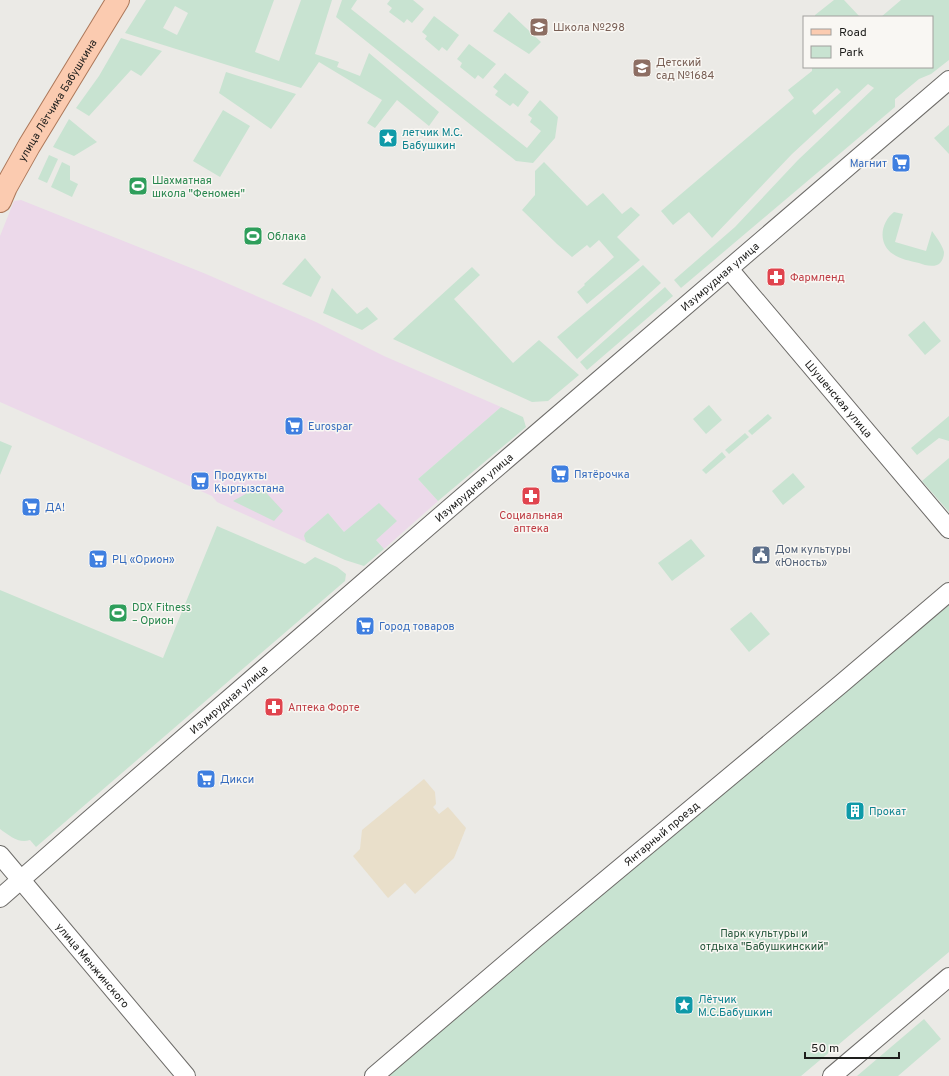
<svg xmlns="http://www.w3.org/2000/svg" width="949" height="1076" font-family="Overpass,sans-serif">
  <rect width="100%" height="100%" fill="#ebeae6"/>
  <path fill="#ecd9ea" d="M 21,200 L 206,274 L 316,322 L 384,356 L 501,407 L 418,479 L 438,501 L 384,549 L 376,540 L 344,532 L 328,513 L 304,536 L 306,542 L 217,502 L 212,496 L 0,402 L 0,236 L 14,201 Z"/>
  <path fill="#e9dfca" d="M 424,779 L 435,792 L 436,804 L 433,807 L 439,814 L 448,807 L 466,828 L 454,858 L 415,894 L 405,883 L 388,898 L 353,856 L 360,849 L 362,830 Z"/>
  <path fill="#c8e3d1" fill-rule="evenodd" d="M 146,0 L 274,0 L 255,52 L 279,61 L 301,0 L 332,0 L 315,54 L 339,62 L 337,67 L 360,76 L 369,53 L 439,112 L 429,126 L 397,100 L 375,128 L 367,123 L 382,100 L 319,62 L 301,88 L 125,33 ZM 175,6 L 188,13 L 177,35 L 163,28 Z
    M 342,0 L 357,0 L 351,9 L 527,148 L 541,131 L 530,122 L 532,118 L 528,115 L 540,100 L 558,117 L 555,138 L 533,163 L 516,161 L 336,17 Z
    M 390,0 L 413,0 L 424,9 L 412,23 L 407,19 L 404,23 L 389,12 L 392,8 L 387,4 Z
    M 834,0 L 844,0 L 860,17 L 815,17 L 815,15 Z
    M 901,0 L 949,0 L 949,60 L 931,74 L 919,79 L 895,99 L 895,107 L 681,288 L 674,280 L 735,227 L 798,160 L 874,88 L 868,84 L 792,154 L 712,238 L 689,212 L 673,225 L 661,211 L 794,98 L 788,90 L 812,71 L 812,67 L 932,67 L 932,17 L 881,17 ZM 837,88 L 841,92 L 815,115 L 812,111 Z
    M 509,12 L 541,42 L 529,54 L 493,31 Z
    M 434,16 L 459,35 L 447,51 L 442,47 L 439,51 L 425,39 L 427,36 L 422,32 Z
    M 121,38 L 162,51 L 141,76 L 131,70 L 89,116 L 76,108 L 99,76 Z
    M 469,44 L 496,64 L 483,79 L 478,75 L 475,79 L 460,67 L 462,63 L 457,59 Z
    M 226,72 L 296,94 L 271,129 L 219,93 Z
    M 505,73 L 529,92 L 518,107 L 513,103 L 510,106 L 495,95 L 498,91 L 493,87 Z
    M 223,110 L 250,126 L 220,177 L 193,161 Z
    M 69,119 L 97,142 L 74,156 L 53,147 Z
    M 949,125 L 949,154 L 934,138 Z
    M 49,155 L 58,159 L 47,183 L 38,179 Z
    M 62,162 L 70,166 L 70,180 L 78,184 L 72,197 L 51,187 Z
    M 544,162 L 587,206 L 603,193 L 622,214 L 631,207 L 640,215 L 617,237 L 640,260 L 587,304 L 577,292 L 585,285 L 584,284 L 614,257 L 599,240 L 590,248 L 587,245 L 572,257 L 557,244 L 522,210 L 535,195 L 535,171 Z
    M 894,212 L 903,214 L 895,242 L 926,251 L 932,231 C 936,237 942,244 944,252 C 944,257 942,263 937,265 C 931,267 924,265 919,263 C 910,261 900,259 893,254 C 877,243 881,222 894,212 Z
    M 305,258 L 321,277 L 311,297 L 282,284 Z
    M 643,265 L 661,283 L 577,359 L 557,337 Z
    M 472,267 L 480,275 L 454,299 L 513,363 L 539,340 L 579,375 L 548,401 L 532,402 L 393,339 Z
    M 665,287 L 673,296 L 587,370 L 580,362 Z
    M 332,288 L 357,314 L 367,307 L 378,319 L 362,330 L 323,313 Z
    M 924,321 L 941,341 L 925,355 L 908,335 Z
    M 709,405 L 722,420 L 706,434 L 693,419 Z
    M 501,407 L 523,417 L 526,427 L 438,501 L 418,479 Z
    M 768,414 L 772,418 L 752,435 L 748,431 Z
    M 949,416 L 949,441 L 939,438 L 917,455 L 911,448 Z
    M 745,433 L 749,437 L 729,454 L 725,450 Z
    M 0,441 L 12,446 L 0,475 Z
    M 722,452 L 726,457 L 706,474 L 702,470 Z
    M 949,458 L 949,512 L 922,481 Z
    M 793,473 L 805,487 L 783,505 L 772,491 Z
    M 260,486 L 283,511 L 274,521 L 233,501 Z
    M 379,503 L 397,521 L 376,540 L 384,549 L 364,566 L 345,560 L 306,542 L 304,536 L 305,533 L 328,513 L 344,532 Z
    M 217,526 L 305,564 L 315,557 L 337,567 L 346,574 L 345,581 L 36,847 L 30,840 C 19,844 10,836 0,829 L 0,590 L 163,658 Z
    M 691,539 L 705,556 L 672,581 L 658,563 Z
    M 949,605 L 949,952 L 801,1076 L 386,1076 Z
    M 751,612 L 770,634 L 749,652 L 730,629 Z
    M 924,1019 L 941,1039 L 898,1076 L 857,1076 Z"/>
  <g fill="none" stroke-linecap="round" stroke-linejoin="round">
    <defs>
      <g id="minor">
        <path id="s1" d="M 729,269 L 949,529"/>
        <path id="s2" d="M 0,855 L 186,1076"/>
        <path id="s3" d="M 0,898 L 89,820 L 459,500 L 949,80"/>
        <path id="s4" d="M 374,1076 L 536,938 L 841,684 L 949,592"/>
        <path d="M 832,1076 L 949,977"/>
      </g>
      <g id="major">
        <path id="s5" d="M 0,201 L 6,187 L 29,146 L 118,0"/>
      </g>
    </defs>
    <use href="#minor" stroke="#6d6b68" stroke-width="20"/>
    <use href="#major" stroke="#ac785a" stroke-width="24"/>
    <use href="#minor" stroke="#fff" stroke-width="18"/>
    <use href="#major" stroke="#fbcbb0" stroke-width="22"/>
  </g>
  <defs>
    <symbol id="school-square" viewBox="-11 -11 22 22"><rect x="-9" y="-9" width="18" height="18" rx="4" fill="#8d6e63" stroke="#f9f7f3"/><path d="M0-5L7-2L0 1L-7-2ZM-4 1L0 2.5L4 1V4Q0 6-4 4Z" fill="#fff"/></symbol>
    <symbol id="sight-square" viewBox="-11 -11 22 22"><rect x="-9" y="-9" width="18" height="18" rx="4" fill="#0f9aa8" stroke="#f9f7f3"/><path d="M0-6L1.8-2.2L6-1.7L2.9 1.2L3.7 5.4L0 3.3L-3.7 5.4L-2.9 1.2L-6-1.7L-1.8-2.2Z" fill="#fff"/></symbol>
    <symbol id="supermarket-square" viewBox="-11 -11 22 22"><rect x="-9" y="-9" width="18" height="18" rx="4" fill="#3f7fe0" stroke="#f9f7f3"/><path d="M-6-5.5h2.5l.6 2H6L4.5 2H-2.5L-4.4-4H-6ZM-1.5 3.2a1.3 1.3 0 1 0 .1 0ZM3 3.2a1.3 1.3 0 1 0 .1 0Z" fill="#fff"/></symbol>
    <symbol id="stadium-square" viewBox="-11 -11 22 22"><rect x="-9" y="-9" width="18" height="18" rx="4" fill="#2e9e5b" stroke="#f9f7f3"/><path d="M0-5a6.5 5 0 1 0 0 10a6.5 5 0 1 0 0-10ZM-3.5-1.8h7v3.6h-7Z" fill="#fff"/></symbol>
    <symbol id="pharmacy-square" viewBox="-11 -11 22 22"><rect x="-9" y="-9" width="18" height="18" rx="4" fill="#e0444e" stroke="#f9f7f3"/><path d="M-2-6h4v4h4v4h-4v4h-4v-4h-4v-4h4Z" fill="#fff"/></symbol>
    <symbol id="civic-square" viewBox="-11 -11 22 22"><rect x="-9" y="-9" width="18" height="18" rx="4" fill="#5c6f8a" stroke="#f9f7f3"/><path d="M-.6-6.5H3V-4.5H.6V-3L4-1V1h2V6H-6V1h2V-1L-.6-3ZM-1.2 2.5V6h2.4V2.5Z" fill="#fff"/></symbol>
    <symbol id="building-square" viewBox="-11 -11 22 22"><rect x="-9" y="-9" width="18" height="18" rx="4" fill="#0f9aa8" stroke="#f9f7f3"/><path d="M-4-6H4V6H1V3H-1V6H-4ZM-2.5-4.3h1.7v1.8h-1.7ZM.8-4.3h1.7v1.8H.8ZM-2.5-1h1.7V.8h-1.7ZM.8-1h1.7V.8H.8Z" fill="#fff"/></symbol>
  </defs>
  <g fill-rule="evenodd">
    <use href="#school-square" x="528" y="16" width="22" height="22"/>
    <use href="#school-square" x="631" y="57" width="22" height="22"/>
    <use href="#sight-square" x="377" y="127" width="22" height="22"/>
    <use href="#supermarket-square" x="890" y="152" width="22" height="22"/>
    <use href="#stadium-square" x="127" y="175" width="22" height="22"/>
    <use href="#stadium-square" x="242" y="225" width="22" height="22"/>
    <use href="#pharmacy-square" x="765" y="266" width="22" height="22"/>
    <use href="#supermarket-square" x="283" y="415" width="22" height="22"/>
    <use href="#supermarket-square" x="549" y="463" width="22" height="22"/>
    <use href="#supermarket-square" x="189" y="470" width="22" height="22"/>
    <use href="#pharmacy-square" x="520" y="485" width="22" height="22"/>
    <use href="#supermarket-square" x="20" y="496" width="22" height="22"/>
    <use href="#civic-square" x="750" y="544" width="22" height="22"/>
    <use href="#supermarket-square" x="87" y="548" width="22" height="22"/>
    <use href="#stadium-square" x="107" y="602" width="22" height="22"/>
    <use href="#supermarket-square" x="354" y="615" width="22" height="22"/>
    <use href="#pharmacy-square" x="263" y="696" width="22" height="22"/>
    <use href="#supermarket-square" x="195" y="768" width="22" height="22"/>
    <use href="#building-square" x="844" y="800" width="22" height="22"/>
    <use href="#sight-square" x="673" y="994" width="22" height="22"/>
  </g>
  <g text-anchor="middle" stroke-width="3" stroke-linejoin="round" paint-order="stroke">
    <g font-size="11" fill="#785e54" stroke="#f9f7f3" text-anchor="start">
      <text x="553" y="31">Школа №298</text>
      <text x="656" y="66">Детский<tspan x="656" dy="13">сад №1684</tspan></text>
    </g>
    <g font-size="11" fill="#1e1e1c" stroke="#f9f7f3">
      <text dy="4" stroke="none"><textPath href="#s5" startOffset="116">улица Лётчика Бабушкина</textPath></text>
      <text dy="4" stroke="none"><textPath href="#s3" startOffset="951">Изумрудная улица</textPath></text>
      <text dy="4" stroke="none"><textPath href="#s1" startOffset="170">Шушенская улица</textPath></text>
      <text dy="4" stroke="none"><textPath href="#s3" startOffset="627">Изумрудная улица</textPath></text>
      <text dy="4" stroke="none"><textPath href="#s3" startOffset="303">Изумрудная улица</textPath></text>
      <text dy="4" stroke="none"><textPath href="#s4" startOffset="376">Янтарный проезд</textPath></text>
      <text dy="4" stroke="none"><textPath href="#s2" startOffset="144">улица Менжинского</textPath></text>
    </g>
    <g font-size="11" fill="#0d838f" stroke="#f9f7f3" text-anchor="start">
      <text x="402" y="136">летчик М.С.<tspan x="402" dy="13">Бабушкин</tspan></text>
      <text x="869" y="815">Прокат</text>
      <text x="698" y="1003">Лётчик<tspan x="698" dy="13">М.С.Бабушкин</tspan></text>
    </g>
    <g font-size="11" fill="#366cbe" stroke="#f9f7f3" text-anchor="start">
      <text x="887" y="167" text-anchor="end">Магнит</text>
      <text x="308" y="430">Eurospar</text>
      <text x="574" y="478">Пятёрочка</text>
      <text x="214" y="479">Продукты<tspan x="214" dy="13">Кыргызстана</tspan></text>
      <text x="45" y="511">ДА!</text>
      <text x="112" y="563">РЦ «Орион»</text>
      <text x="379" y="630">Город товаров</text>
      <text x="220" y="783">Дикси</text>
    </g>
    <g font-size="11" fill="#27864d" stroke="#f9f7f3" text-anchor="start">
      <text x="152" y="184">Шахматная<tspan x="152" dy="13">школа "Феномен"</tspan></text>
      <text x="267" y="240">Облака</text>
      <text x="132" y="611">DDX Fitness<tspan x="132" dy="13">– Орион</tspan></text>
    </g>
    <g font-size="11" fill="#be3a42" stroke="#f9f7f3" text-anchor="start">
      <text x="790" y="281">Фармленд</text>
      <text x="531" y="519" text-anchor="middle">Социальная<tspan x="531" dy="13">аптека</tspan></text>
      <text x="288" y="711">Аптека Форте</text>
    </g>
    <g font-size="11" fill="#4e5e75" stroke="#f9f7f3" text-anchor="start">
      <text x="775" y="553">Дом культуры<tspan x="775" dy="13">«Юность»</tspan></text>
    </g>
    <g font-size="11" fill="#225338" stroke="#f9f7f3">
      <text x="764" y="937">Парк культуры и<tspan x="764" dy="13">отдыха "Бабушкинский"</tspan></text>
    </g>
  </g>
  <rect x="803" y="16" width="130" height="52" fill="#f9f7f3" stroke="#a1a09d"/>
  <rect x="811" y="29" width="20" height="6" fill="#fbcbb0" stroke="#a1a09d"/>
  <text x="839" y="36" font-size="12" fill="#1e1e1c">Road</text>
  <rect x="811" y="46" width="20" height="12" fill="#c8e3d1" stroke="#a1a09d"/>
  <text x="839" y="56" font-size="12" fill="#1e1e1c">Park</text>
  <path d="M805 1052v6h94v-6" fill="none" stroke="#1e1e1c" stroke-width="2"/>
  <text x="811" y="1052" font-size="12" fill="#1e1e1c" stroke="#f9f7f3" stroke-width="3" paint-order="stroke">50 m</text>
</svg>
